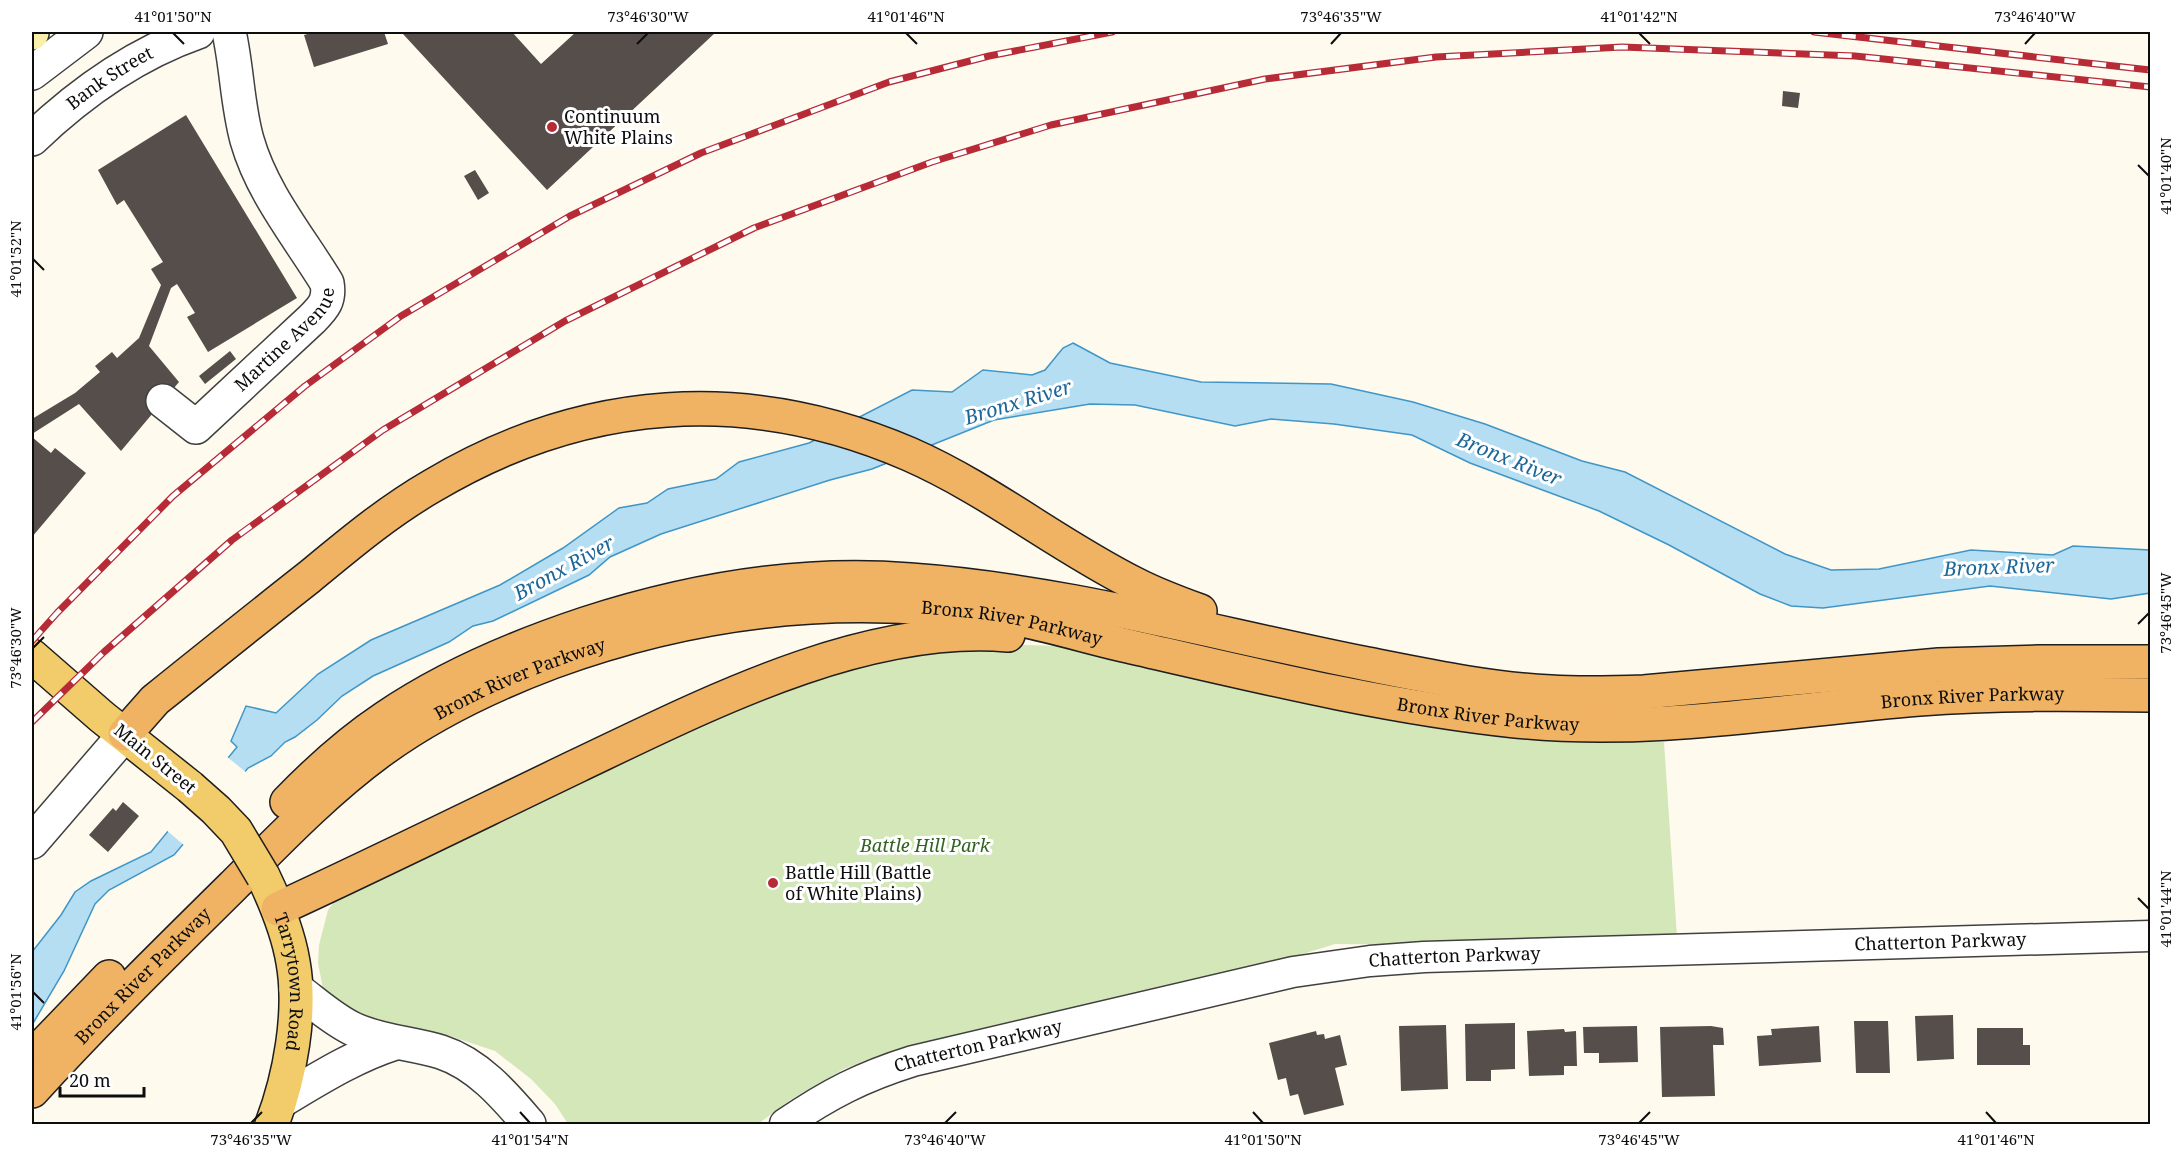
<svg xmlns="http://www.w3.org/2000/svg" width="2182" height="1156" font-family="'Noto Serif',serif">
  <rect width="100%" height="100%" fill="#fefaee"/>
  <path fill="#d3e7b9" d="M 990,644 L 1062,646 L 1556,738 L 1664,742 L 1677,937 L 1440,945 L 1335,944 L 1250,970 L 877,1056 L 844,1069 L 790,1100 L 758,1124 L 568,1124 L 555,1104 L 531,1079 L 495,1051 L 450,1036 L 381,1021 L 353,1018 L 323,989 L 318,963 L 319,945 L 328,910 L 343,890 L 711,714 L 879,657 Z"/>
  <path fill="#b5def3" stroke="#3f96c7" stroke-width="1.5" d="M 1073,343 L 1110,363 L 1201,382 L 1331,384 L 1413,402 L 1485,424 L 1582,461 L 1625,472 L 1785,554 L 1831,570 L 1879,569 L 1971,550 L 2053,555 L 2073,546 L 2150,550 L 2150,593 L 2111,599 L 1990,586 L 1823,608 L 1791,606 L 1760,594 L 1669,545 L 1599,511 L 1470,463 L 1412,435 L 1334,424 L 1271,419 L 1235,426 L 1135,405 L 1090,404 L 994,420 L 872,469 L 830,480 L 661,534 L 610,557 L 589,575 L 493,621 L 473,626 L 449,642 L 373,676 L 342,696 L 317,720 L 295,737 L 285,742 L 271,756 L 248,768 L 174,855 L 109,890 L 95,904 L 64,971 L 32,1025 L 32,952 L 61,915 L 75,892 L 91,881 L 151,852 L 237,747 L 231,741 L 246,706 L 276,713 L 318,674 L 371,640 L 500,585 L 563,548 L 619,508 L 647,503 L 668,489 L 716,479 L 739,462 L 809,443 L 912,390 L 952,392 L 983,370 L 1032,375 L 1045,370 L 1063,348 Z"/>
  <path fill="#fefaee" d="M 226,756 L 247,773 L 185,846 L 165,829 Z"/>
  <path fill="#554e4a" d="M 315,32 L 384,32 L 388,44 L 314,67 L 304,35 Z
    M 406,32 L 512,32 L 541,64 L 576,32 L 716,32 L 547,190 L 403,34 Z
    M 1783,91 L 1800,93 L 1798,108 L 1782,106 Z
    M 186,115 L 297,298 L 208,352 L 187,317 L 195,313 L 177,284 L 171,288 L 149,346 L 179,382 L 121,451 L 79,404 L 32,434 L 32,419 L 75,393 L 100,372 L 95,366 L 112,352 L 117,358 L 139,338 L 161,285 L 151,269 L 163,262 L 124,200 L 117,205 L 98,170 Z
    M 475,170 L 489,193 L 478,200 L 464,176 Z
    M 230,351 L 236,359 L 205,384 L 199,376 Z
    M 32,437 L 51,453 L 55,448 L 86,473 L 32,537 Z
    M 123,802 L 139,816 L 108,852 L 89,835 L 113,808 L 116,811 Z
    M 1953,1015 L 1954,1059 L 1917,1061 L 1915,1016 Z
    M 1854,1021 L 1888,1021 L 1890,1073 L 1856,1073 Z
    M 1515,1023 L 1515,1069 L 1491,1070 L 1491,1081 L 1466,1081 L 1465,1024 Z
    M 1446,1025 L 1448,1089 L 1401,1091 L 1399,1026 Z
    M 1637,1026 L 1638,1062 L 1599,1063 L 1599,1053 L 1584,1053 L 1583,1027 Z
    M 1711,1026 L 1723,1028 L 1724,1045 L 1713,1045 L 1715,1096 L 1662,1097 L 1660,1027 Z
    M 1819,1026 L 1821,1062 L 1759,1066 L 1757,1036 L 1772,1035 L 1771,1029 Z
    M 1977,1028 L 2023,1028 L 2023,1045 L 2030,1045 L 2030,1065 L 1977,1065 Z
    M 1564,1029 L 1565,1032 L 1576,1031 L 1577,1066 L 1564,1066 L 1564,1075 L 1529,1076 L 1527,1031 Z
    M 1316,1031 L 1317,1035 L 1324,1034 L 1325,1039 L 1340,1035 L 1347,1065 L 1335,1068 L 1344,1105 L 1304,1115 L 1298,1094 L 1290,1096 L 1286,1078 L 1278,1080 L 1269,1043 Z"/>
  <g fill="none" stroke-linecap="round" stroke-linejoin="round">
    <defs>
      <g id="minor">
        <path id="s1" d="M 785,1124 C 829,1094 862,1077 913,1061 L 1293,972 L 1370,961 L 1424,957 L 2150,936"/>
      </g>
      <g id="tertiary">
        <path d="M 32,73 L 86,32"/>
        <path id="s2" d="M 32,139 C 80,93 135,54 198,32"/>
        <path id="s3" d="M 163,401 L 196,427 L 312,319 C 324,307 330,300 327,283 C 299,237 262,193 247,140 C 237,104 237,67 229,32"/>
        <path d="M 32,842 L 125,734"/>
        <path d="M 296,989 C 314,1002 332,1019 353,1029 C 381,1042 412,1043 441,1052 C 478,1064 505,1096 529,1124"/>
        <path d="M 281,1101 C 318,1079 354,1056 395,1043"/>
      </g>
      <path id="secondary" d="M 32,33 L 32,32"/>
      <g id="primary">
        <path d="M 32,656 L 102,717 L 190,787"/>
        <path id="s4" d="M 263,876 C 276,903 288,932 293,962 C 302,1012 290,1077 272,1124"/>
      </g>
      <g id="trunk">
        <path d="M 125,734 L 155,700 C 206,659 257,618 308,578 C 348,545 387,512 432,486 C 583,396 747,384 909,454 C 989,489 1057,545 1135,584 C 1156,595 1178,603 1200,611"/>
        <path d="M 287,802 C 317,771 349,742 385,718 C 445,677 516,647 585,624 C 690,590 800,571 910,580 C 1065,591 1215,634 1367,664 C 1428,676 1489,689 1551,692 C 1582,694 1613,693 1644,692 L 1939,665 L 2039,662 L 2150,662"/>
        <path d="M 278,909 C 378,863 477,814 577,766 C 705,705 863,623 1008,635"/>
        <path d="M 32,1057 L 109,977"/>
        <path id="s5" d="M 32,1091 C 97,1020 165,953 234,885 C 280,839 326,791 379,752 C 432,713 491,685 552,662 C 678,616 804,597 938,609 C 961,611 984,613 1007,617 C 1045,624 1082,635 1119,644 C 1250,674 1383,707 1516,721 C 1651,735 1785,710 1919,699 C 1996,693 2073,694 2150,695"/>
      </g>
    </defs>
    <use href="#minor" stroke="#404040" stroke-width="33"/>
    <use href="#tertiary" stroke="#404040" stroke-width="36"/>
    <use href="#secondary" stroke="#2f2f2f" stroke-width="36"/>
    <use href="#primary" stroke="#1e1e1e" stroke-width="36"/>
    <use href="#trunk" stroke="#1e1e1e" stroke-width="36"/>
    <use href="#minor" stroke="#fff" stroke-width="30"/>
    <use href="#tertiary" stroke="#fff" stroke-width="33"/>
    <use href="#secondary" stroke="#fbefac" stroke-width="33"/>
    <use href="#primary" stroke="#f2cc6a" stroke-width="33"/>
    <use href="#trunk" stroke="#f0b263" stroke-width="33"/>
    <defs>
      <path id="rail" d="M 1814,32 L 2150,70
        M 32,641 L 57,613 L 173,496 L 305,386 L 401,316 L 570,216 L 701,153 L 889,82 L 989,56 L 1112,32
        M 32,722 L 104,652 L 232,540 L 383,430 L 565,321 L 754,228 L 932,162 L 1051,125 L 1265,79 L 1436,57 L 1622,47 L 1855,56 L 2150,87"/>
    </defs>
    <use href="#rail" stroke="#b72b37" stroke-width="7"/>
    <use href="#rail" stroke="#fff" stroke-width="4.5" stroke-dasharray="14" stroke-linecap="butt"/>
    <defs>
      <path id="primary-bridge" d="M 190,787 L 216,810 L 236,831 L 263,876"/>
    </defs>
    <use href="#primary-bridge" stroke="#1e1e1e" stroke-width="36" stroke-linecap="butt"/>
    <use href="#primary-bridge" stroke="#f2cc6a" stroke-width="33"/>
  </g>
  <path fill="none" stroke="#0d0d0d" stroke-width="2" d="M 173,33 L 184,44M 906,33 L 917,44M 1639,33 L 1650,44M 637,44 L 648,33M 1331,44 L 1341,33M 2025,44 L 2035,33M 2138,165 L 2149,176M 33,259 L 44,270M 2138,624 L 2149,613M 33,648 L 44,637M 2138,898 L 2149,909M 33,992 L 44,1003M 520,1112 L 530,1123M 1253,1112 L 1263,1123M 1986,1112 L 1996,1123M 251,1123 L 262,1112M 945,1123 L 956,1112M 1639,1123 L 1650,1112"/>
  <g fill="#b72b37" stroke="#fff" stroke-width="2">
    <circle cx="552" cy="127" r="6"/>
    <circle cx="773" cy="883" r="6"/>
  </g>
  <g text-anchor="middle" stroke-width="6" stroke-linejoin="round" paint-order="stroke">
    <g font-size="18" fill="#0d0d0d" stroke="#fff">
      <text dy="6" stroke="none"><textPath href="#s2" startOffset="99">Bank Street</textPath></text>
      <text dy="6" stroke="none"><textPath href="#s3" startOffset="168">Martine Avenue</textPath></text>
      <text dy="6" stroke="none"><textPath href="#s5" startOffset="1149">Bronx River Parkway</textPath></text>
      <text dy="6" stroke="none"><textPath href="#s5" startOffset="645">Bronx River Parkway</textPath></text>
      <text dy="6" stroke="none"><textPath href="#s5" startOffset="2121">Bronx River Parkway</textPath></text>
      <text dy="6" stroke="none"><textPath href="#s5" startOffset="1635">Bronx River Parkway</textPath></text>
      <text transform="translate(155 759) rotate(39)" y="6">Main Street</text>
      <text dy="6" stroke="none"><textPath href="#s1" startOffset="1182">Chatterton Parkway</textPath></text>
      <text dy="6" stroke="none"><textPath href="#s1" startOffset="696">Chatterton Parkway</textPath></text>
      <text dy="6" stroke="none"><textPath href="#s5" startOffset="160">Bronx River Parkway</textPath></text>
      <text dy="6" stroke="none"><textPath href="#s4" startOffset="111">Tarrytown Road</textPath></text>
      <text dy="6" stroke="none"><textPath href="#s1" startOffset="210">Chatterton Parkway</textPath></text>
    </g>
    <g font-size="18" fill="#0d0d0d" stroke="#fff" text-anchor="start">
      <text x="564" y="123">Continuum<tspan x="564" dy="21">White Plains</tspan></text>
      <text x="785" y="879">Battle Hill (Battle<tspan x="785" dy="21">of White Plains)</tspan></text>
    </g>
    <g font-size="18" font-style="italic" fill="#306220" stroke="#fff">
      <text x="925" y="852">Battle Hill Park</text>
    </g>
    <g font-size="20" font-style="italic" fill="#1c6799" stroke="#fff">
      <text transform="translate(1018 402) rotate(-17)" y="7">Bronx River</text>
      <text transform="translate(1509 459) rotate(22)" y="7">Bronx River</text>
      <text transform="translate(1999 567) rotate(-2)" y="7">Bronx River</text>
      <text transform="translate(564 568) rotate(-29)" y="7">Bronx River</text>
    </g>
  </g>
  <rect width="2182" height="1156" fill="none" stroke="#ffffff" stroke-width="66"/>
  <path d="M60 1087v9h84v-9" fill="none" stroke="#0d0d0d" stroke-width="3"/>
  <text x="69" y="1087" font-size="18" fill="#0d0d0d" stroke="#ffffff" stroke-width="4.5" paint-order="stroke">20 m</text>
  <rect x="33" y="33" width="2116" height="1090" fill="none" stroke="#0d0d0d" stroke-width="2"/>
  <g font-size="15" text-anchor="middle" fill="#0d0d0d">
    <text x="173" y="22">41°01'50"N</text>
    <text x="648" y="22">73°46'30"W</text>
    <text x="906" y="22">41°01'46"N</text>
    <text x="1341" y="22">73°46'35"W</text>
    <text x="1639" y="22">41°01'42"N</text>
    <text x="2035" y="22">73°46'40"W</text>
    <text transform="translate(2166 176) rotate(-90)" y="5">41°01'40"N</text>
    <text transform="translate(16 259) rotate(-90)" y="5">41°01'52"N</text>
    <text transform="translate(2166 613) rotate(-90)" y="5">73°46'45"W</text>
    <text transform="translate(16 648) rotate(-90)" y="5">73°46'30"W</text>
    <text transform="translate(2166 909) rotate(-90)" y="5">41°01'44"N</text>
    <text transform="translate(16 992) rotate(-90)" y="5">41°01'56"N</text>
    <text x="251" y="1145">73°46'35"W</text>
    <text x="530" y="1145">41°01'54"N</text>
    <text x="945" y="1145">73°46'40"W</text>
    <text x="1263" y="1145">41°01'50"N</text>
    <text x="1639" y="1145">73°46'45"W</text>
    <text x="1996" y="1145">41°01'46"N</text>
  </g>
</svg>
